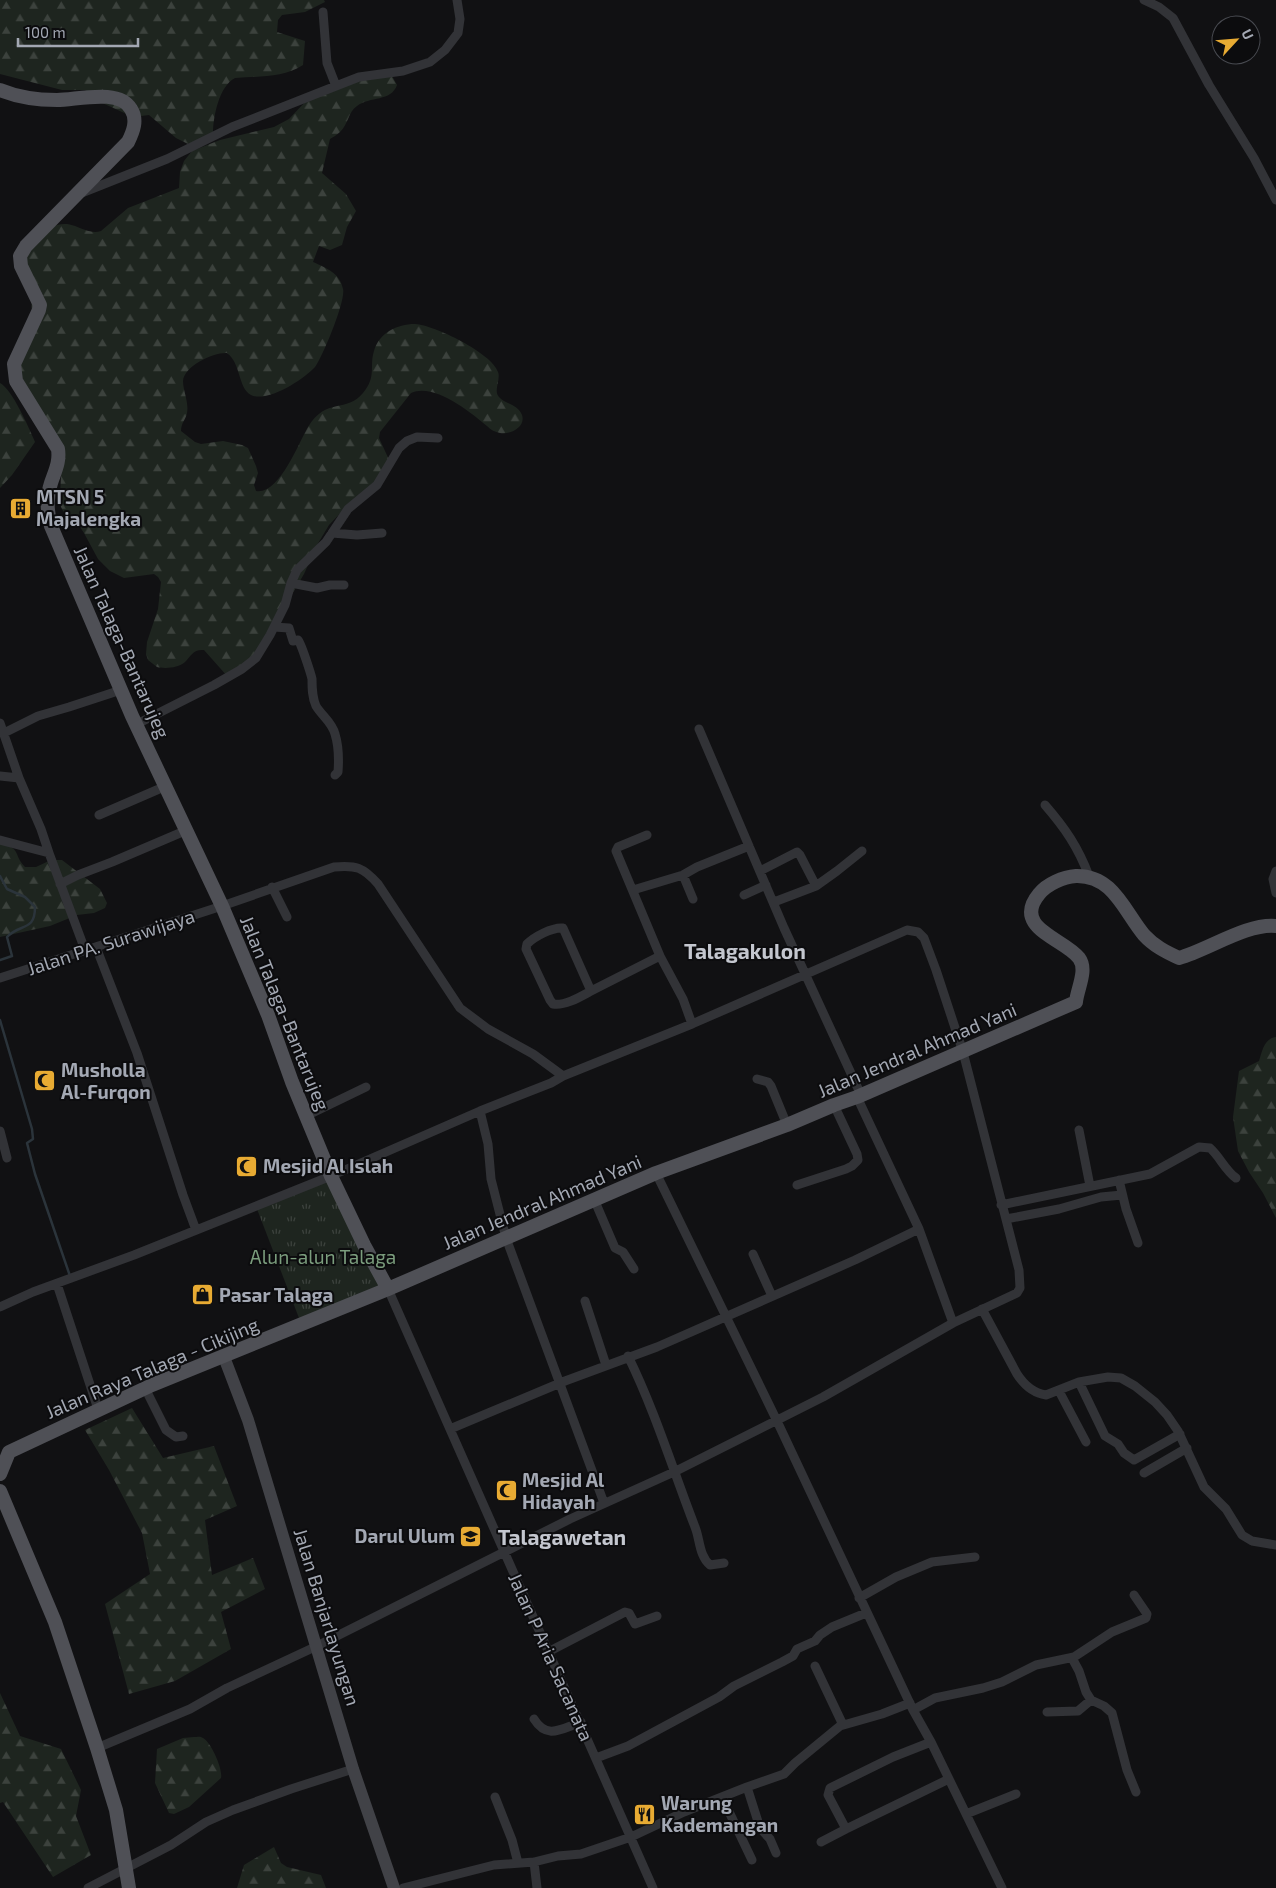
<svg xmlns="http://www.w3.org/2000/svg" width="1276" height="1888" font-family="'Exo 2',sans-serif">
  <defs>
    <pattern id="forest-firs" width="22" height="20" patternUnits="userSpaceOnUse" patternTransform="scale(1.25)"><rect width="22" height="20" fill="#1e251f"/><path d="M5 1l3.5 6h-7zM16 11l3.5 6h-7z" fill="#3c423d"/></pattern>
    <pattern id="park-tufts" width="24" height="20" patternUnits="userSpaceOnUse" patternTransform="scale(1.25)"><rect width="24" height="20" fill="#1e251f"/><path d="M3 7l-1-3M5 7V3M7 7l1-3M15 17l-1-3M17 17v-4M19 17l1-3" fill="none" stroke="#3c423d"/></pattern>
  </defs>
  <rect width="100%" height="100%" fill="#111113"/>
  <path fill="url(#forest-firs)" d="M 0,0 L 324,0 L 325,2 L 305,12 L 282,15 L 278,20 L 277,32 L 305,41 L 303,65 C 283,78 258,76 235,78 C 219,86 213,117 213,134 L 188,144 L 176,138 L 149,115 L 133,117 L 98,101 L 85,90 L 62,90 L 0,74 Z
    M 375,72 L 391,74 L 397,85 C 391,102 370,96 357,106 C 348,112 348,125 340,132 C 337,135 333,137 330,139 L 322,173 L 346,194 L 356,211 L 347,227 L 342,245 L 330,250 L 319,246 L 313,262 C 326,268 340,273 343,289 C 346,300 323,356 315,367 C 304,379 268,403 251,395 C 238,388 241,363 227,353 C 214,352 184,366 183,381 C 183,391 189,402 187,413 C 186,419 181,423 181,431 L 195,442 L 201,444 L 223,441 L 242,445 L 248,448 L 256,466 L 258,473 L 254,485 L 256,491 C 279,495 298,444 308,427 C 326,397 347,413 363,393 C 377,376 369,367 374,351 C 379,333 397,324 415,324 C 434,325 492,353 498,372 C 501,379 493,391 499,397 C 505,404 518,404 522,415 C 526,427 510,435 500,433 C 495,432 491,430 487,426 C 471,412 433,382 411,393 L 380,432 L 379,438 L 391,464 L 385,474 L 347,506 L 329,525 L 317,545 L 304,574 L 251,663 L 228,677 L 204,650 C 193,649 191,656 185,662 C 178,668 165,669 157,667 L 148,660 L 146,654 L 147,642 L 158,609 L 161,582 L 158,577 L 154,574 L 124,578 L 110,571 L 98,559 L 84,533 L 78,524 L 64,513 L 61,507 L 60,496 L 62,456 L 21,388 L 20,365 L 32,312 L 31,294 L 23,254 C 36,239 52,217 75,226 C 83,229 92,234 101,231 L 128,208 L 179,188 L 180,172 L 184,161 L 192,151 L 220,140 L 274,127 L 289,119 L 308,99 Z
    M 0,383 C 12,389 29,428 35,442 L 12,475 L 0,488 Z
    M 0,843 C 23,850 12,853 25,867 L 36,867 L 51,860 L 62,860 L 100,889 L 107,903 L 105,908 L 94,913 L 77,915 L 50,926 L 0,937 Z
    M 1276,1037 L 1276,1218 L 1263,1193 L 1249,1172 L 1238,1151 L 1233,1117 L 1239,1071 L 1259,1061 C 1262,1052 1264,1038 1276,1037 Z
    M 132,1408 L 163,1458 L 214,1446 L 237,1506 L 205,1520 L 212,1575 L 253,1558 L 265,1589 L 221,1612 L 231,1649 L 175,1681 L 129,1694 L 105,1604 L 150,1574 L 142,1533 L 109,1470 L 85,1430 Z
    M 0,1693 L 20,1736 L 61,1749 L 81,1790 L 76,1816 L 91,1855 L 53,1877 L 3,1802 L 0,1803 Z
    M 194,1737 C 198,1737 200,1736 203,1738 C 211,1742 223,1769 221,1778 L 189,1807 L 174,1814 L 169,1813 L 155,1783 L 157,1749 L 183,1738 Z
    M 274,1847 L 281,1863 L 287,1867 L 321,1875 L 326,1888 L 237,1888 L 244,1865 Z"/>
  <path fill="url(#park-tufts)" d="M 337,1174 L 385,1289 L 299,1318 L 257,1209 Z"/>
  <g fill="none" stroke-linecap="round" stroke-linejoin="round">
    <path stroke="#2b343b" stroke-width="2.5" d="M 0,876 L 7,889 L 25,897 L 35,907 C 35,932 20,923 7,937 L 12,956 L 0,960
      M 0,1020 L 32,1129 L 33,1139 L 27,1143 L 35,1174 L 70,1276"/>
    <path stroke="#323337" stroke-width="9" d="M 1144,0 L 1159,7 L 1173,18 L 1209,85 L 1254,158 L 1276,200
      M 323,12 L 327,63 L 336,86
      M 79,194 L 167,159 L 232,127 L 336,86 L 359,77 L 403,71 L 430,62 L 445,50 L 458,33 L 460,19 L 457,0
      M 332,533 L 357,535 L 382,533
      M 291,583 L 317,588 L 330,585 L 344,585
      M 274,627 L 289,628 L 293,641 L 298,640 C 301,643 311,674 312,679 C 312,688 312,697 316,706 C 322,716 332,722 335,734 C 339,747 339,759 338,772 L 335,775
      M 0,723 L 19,778 L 0,776
      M 137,724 L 214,685 L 242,669 L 256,658 L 270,635 L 285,605 L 291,583 L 297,570 L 326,542 L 348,509 L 377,485 L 399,448 L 407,441 L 417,437 L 438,438
      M 699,729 L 784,928 L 861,1095
      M 4,733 L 38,716 L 69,707 L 121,690
      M 19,778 L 41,829 L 49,853
      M 1045,805 C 1065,828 1078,847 1089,876
      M 99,815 L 166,786
      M 647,835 L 618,847 L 616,851 L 660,956
      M 0,840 L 49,853 L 85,950
      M 760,871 L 797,852 L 800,855 L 816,886
      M 1276,871 L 1273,879 L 1276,893
      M 683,875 L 693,899
      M 60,884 L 78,875 L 112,862 L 187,830
      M 272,887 L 287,917
      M 633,890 L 683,875 L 697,867 L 749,846
      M 744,895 L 766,885
      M 774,902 L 816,886 L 837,871 L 862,851
      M 96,947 L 137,1053 L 183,1195 L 196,1230
      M 0,978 L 222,906 L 334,867 C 356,865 363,867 378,884 L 460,1008 L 488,1029 L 533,1054 L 563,1076
      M 591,991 L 563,928 C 552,927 534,937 527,944 L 526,949 L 550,1000 L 553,1004 C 565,1006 580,997 591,991 L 660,956 L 683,999 L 692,1024
      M 757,1079 L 768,1082 L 771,1086 L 787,1125
      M 857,1097 L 919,1229 L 953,1323
      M 480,1111 L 488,1144 L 491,1179 L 506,1238 L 604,1503
      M 306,1116 L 366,1087
      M 1079,1130 L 1090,1186
      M 0,1131 L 7,1158
      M 656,1173 L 777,1421 L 913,1710 L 931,1742 L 1002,1888
      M 1119,1180 L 1126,1209 L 1138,1243
      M 797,1185 L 846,1169 L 852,1166 L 858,1160 L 857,1154 L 834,1105
      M 594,1199 L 615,1248 L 623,1252 L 634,1269
      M 1001,1205 L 1150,1174 L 1199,1147 L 1210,1148 C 1220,1157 1225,1170 1236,1178
      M 1006,1219 L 1059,1209 L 1101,1197 L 1122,1195
      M 753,1254 L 772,1296
      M 57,1284 L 98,1409
      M 388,1289 L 653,1888
      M 585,1301 L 606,1365
      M 0,1307 L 33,1292 L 134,1255 L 331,1176 L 480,1111 L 551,1083 L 563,1076 L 692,1024 L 907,930 L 918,932 L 924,938 L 936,970 L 963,1052 L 1019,1270 L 1020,1288 L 1017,1293 L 953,1323 L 823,1397 L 674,1472 L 570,1519 L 317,1646 L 227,1688 L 190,1709 L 97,1748
      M 982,1309 L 1017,1374 C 1024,1385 1033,1393 1046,1395 L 1079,1382 L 1108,1377 L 1121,1378 L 1135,1386 L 1155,1402 L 1167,1415 L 1178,1431 L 1204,1487 L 1226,1509 L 1242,1535 L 1252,1541 L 1276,1545
      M 628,1356 C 655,1411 673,1470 695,1527 C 700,1539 699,1556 710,1565 L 724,1563
      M 1079,1382 L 1105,1436 L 1118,1444 L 1124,1453 L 1134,1460 L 1180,1434
      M 145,1388 L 166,1430 L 176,1437 L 183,1436
      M 1059,1391 L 1086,1442
      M 450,1429 L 565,1381 L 657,1347 L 855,1260 L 919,1229
      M 1144,1473 L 1187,1448
      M 859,1598 L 896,1577 L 932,1562 L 975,1557
      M 548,1652 L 625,1612 L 629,1613 L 635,1624 L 657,1616
      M 1072,1658 L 1079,1671 L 1086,1692 L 1091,1700 L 1104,1706 L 1112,1713 L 1127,1770 L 1136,1792
      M 815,1666 L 843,1725
      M 913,1710 L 935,1698 L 983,1688 L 1002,1682 L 1036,1665 L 1074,1657 L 1112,1632 L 1146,1618 L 1147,1614 L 1134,1595
      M 1047,1712 L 1078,1711 L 1091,1700
      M 534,1719 C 547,1740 561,1729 581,1722
      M 596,1758 L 628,1746 L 719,1697 L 734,1686 L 782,1662 L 793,1656 L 797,1649 L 815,1641 L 820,1635 L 832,1627 L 866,1613
      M 747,1787 L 760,1828 L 770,1839 L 776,1853
      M 495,1797 L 512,1840 L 518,1863
      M 722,1797 L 752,1860
      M 966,1814 L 1016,1794
      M 846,1829 L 949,1779
      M 821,1842 L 846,1829 L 828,1795 L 830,1788 L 893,1757 L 931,1742
      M 534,1862 L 537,1888
      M 88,1888 L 171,1845 L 206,1822 L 233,1810 L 291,1789 L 353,1769
      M 403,1888 L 494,1865 L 534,1862 L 558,1856 L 581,1854 L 631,1837 L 684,1812 L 747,1787 L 784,1774 L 795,1763 L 840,1726 L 882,1714 L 910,1703"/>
    <path stroke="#414247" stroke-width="12" d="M 224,1357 L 248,1420 L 353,1769 L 394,1888"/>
    <path stroke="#4f5056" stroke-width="14" d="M 0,90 C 17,97 39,100 57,100 C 77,100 119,88 131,109 C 138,120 133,132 128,142 L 26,246 L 20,256 L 21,266 L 40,305 L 39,310 L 14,364 L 16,381 L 58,449 C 60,462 55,471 51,483 C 46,498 47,512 51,526 L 132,716 L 222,906 L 268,1015 L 292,1082 L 331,1176 L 364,1245 L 388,1289
      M 0,1474 L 9,1452 L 152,1385 L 388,1289 L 656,1173 L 787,1125 L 834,1105 L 857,1097 L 1076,1002 C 1077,989 1088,970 1079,958 C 1065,939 1011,928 1039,894 C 1047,884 1063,877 1076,876 C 1113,875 1124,911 1144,935 C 1154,946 1166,952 1179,958 C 1208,950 1247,923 1276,926
      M 0,1491 L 55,1622 L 97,1748 L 116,1810 L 129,1888"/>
  </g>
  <defs>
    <symbol id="building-square" viewBox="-11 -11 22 22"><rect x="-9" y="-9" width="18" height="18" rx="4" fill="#e8ab33" stroke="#0c0c0e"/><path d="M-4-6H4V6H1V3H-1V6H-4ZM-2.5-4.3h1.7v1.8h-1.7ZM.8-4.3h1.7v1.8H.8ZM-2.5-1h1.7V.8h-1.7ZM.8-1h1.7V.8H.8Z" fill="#111"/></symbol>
    <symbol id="mosque-square" viewBox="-11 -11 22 22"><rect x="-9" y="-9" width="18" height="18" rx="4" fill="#e8ab33" stroke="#0c0c0e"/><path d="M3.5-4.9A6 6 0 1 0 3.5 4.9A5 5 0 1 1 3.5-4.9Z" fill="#111"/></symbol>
    <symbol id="shop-square" viewBox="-11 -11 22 22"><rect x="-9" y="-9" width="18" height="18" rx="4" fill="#e8ab33" stroke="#0c0c0e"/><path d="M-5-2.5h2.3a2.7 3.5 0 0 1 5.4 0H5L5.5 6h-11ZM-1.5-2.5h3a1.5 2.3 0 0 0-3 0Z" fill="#111"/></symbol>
    <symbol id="university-square" viewBox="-11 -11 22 22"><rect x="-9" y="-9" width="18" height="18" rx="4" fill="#e8ab33" stroke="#0c0c0e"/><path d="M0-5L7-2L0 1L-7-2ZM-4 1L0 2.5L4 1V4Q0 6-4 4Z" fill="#111"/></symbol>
    <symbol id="restaurant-square" viewBox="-11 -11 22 22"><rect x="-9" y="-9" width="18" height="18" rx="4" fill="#e8ab33" stroke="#0c0c0e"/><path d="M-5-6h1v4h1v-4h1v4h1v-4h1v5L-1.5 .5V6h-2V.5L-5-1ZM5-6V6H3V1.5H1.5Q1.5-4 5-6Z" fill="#111"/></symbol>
  </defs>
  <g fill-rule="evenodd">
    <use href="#building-square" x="8" y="496" width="25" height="25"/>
    <use href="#mosque-square" x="32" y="1068" width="25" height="25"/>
    <use href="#mosque-square" x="234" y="1154" width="25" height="25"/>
    <use href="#shop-square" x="190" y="1282" width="25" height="25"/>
    <use href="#mosque-square" x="494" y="1478" width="25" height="25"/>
    <use href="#university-square" x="458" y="1524" width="25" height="25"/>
    <use href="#restaurant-square" x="632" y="1802" width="25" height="25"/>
  </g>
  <g text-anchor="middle" stroke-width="4" stroke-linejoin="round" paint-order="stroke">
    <g font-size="19" font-weight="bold" fill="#a3a8b3" stroke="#0c0c0e" text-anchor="start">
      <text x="36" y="504">MTSN 5<tspan x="36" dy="22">Majalengka</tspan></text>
      <text x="61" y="1077">Musholla<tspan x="61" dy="22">Al-Furqon</tspan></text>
      <text x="263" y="1173">Mesjid Al Islah</text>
      <text x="219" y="1302">Pasar Talaga</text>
      <text x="522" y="1487">Mesjid Al<tspan x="522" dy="22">Hidayah</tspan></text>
      <text x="455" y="1543" text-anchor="end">Darul Ulum</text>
      <text x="661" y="1810">Warung<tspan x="661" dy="22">Kademangan</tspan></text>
    </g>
    <g font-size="19" fill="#a3a8b3" stroke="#0c0c0e">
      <text transform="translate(122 642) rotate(66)" y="7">Jalan Talaga-Bantarujeg</text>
      <text transform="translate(111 942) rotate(-18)" y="7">Jalan PA. Surawijaya</text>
      <text transform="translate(285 1013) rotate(68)" y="7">Jalan Talaga-Bantarujeg</text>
      <text transform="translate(917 1050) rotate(-23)" y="7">Jalan Jendral Ahmad Yani</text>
      <text transform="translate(542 1202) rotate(-23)" y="7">Jalan Jendral Ahmad Yani</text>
      <text transform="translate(152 1368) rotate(-23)" y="7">Jalan Raya Talaga - Cikijing</text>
      <text transform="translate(327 1617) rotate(73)" y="7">Jalan Banjarlayungan</text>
      <text transform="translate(551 1657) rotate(66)" y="7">Jalan P Aria Sacanata</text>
    </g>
    <g font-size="19" fill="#7b9d7d" stroke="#0c0c0e">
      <text x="323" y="1264">Alun-alun Talaga</text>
    </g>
    <g font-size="21" font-weight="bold" fill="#c4c7cf" stroke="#0c0c0e">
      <text x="745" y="959">Talagakulon</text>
      <text x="562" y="1545">Talagawetan</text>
    </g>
  </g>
  <g transform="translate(1236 40) rotate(64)"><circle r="24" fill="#0c0c0e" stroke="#484a50"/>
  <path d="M0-4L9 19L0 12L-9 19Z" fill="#e8ab33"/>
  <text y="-8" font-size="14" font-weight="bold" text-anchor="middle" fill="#a3a8b3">U</text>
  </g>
  <path d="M18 38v8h120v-8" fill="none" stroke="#a3a8b3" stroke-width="2.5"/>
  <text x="25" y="38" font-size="15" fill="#a3a8b3" stroke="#0c0c0e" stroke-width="4" paint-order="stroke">100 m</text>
</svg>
